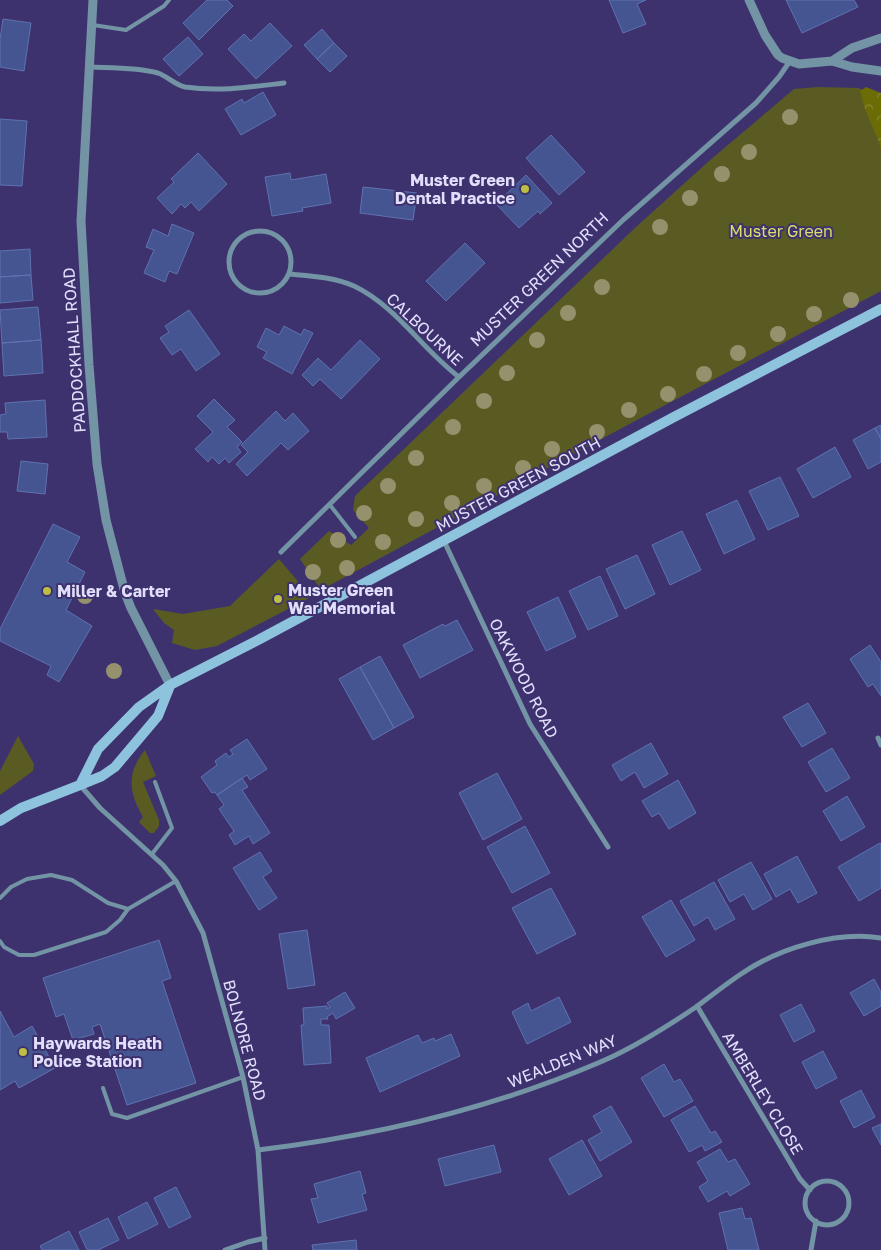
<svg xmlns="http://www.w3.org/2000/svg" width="881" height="1250" font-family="'Golos Text',sans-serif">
  <defs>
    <pattern id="forest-crowns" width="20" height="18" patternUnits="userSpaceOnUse" patternTransform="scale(1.25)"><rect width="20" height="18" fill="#6c6c06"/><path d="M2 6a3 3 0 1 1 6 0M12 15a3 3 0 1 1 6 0" fill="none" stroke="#888738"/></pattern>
  </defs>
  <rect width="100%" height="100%" fill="#3e326e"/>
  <path fill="#5a5b23" d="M 818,87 L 858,88 L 881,96 L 881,291 L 635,421 L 321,590 L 300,559 L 329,531 L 351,545 L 369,528 L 353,510 L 355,496 L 636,227 L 709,161 L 794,89 Z
    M 279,559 L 311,597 L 217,646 L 195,650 L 172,643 L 174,630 L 164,623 L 153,609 L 183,614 L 230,606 Z
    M 18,736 L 34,764 L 33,771 L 0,795 L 0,771 Z
    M 145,750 L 156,776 L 143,782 L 159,820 L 159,826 L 154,833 L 150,833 L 139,822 L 143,817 C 129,793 126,773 145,750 Z"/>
  <path fill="url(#forest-crowns)" d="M 866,87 L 881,93 L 881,147 L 865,109 L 860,91 Z"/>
  <path fill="#445591" stroke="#5f72b0" d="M 207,0 L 227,0 L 233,6 L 199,40 L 183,23 Z
    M 609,0 L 646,0 L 637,4 L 646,24 L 623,33 Z
    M 786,0 L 854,0 L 858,7 L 802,33 Z
    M 3,19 L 31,23 L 24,71 L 0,67 L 0,39 Z
    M 270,23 L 292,46 L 256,79 L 228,49 L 244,34 L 251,41 Z
    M 322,29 L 334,43 L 317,59 L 304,45 Z
    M 188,37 L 203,54 L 179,76 L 163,59 Z
    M 334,43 L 347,56 L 330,72 L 317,59 Z
    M 263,92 L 276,115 L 241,135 L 225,109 L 242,99 L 244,103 Z
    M 0,119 L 27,121 L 22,186 L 0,185 Z
    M 551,135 L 585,172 L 559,195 L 526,158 Z
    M 198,153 L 227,184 L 199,211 L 191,202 L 185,208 L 181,204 L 172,214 L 157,198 L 174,182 L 171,179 Z
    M 290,173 L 291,180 L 326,174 L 331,203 L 302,208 L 303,211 L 272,216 L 265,177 Z
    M 526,175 L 552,203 L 540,214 L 538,211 L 519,228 L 496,204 Z
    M 363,187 L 417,193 L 413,220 L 360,213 Z
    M 172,224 L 194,233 L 177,274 L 169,271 L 165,282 L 144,273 L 154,250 L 146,247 L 153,229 L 168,236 Z
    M 465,243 L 485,263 L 446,301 L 426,281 Z
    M 30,249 L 31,275 L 0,277 L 0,251 Z
    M 31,275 L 33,300 L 0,303 L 0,277 Z
    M 38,307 L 41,340 L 2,343 L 0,310 Z
    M 189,310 L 220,354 L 196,371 L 181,349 L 172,355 L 160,338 L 169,332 L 165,326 Z
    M 284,326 L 301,335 L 304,329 L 313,333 L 292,374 L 263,358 L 267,352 L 257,347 L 266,328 L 279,335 Z
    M 41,340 L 43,373 L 4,376 L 2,343 Z
    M 360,340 L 380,359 L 341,399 L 320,379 L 313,386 L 302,375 L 318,358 L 331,370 Z
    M 214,399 L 235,420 L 227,427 L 242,442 L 237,447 L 241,452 L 229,463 L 225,458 L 219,464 L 212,457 L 208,462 L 195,449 L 213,432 L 197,416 Z
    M 45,400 L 47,437 L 8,439 L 7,432 L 0,432 L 0,415 L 6,414 L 5,403 Z
    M 276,411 L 285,421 L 293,413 L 309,431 L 288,450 L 281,443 L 247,476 L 236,464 L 248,452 L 241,445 Z
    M 881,425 L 881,439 L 875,428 Z
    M 875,428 L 881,439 L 881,462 L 868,469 L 853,440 Z
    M 835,447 L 851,477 L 813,498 L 797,469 Z
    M 21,461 L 48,464 L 45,494 L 17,491 Z
    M 780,477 L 799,516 L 768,530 L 749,491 Z
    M 737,500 L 755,539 L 724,554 L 706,514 Z
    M 53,524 L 80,537 L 67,562 L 85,572 L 66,610 L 92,626 L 59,682 L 47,675 L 51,666 L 0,641 L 0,629 Z
    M 682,531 L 701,570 L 670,585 L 652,545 Z
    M 637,555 L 655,594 L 625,609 L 606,569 Z
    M 600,576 L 618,616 L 588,630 L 569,591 Z
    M 558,597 L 576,637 L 546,651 L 527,612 Z
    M 457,620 L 473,650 L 420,678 L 403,645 L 443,624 L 445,626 Z
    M 870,645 L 881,662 L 881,696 L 873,684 L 868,687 L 850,659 Z
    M 380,656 L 414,717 L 394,728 L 360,667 Z
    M 360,667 L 394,728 L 373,740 L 339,679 Z
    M 808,703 L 826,733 L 802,747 L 783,717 Z
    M 247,739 L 267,769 L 250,780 L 247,775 L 217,795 L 215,792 L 212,793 L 201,777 L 217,765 L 215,761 L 226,753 L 229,757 L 233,754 L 230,750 Z
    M 651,743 L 668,774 L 644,788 L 635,772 L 621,781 L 612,765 Z
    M 832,748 L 850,778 L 826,792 L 808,762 Z
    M 497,773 L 522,819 L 483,840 L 459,793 Z
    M 242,778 L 248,787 L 242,790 L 270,833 L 253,844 L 249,836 L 235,845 L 229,835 L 234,831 L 219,809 L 224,805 L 217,795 Z
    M 678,780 L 696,813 L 669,829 L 659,813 L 652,817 L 642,801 Z
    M 847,796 L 865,827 L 841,841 L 823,811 Z
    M 525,826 L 550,873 L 512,893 L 487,847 Z
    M 880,843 L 881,845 L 881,888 L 859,901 L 838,867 Z
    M 260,852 L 272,871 L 263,877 L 277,898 L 259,910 L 233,868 Z
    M 797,856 L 817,893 L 798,903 L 790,889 L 776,897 L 764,874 Z
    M 751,862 L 772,899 L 753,910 L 744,894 L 730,902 L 718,880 Z
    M 714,882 L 735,919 L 715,930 L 708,917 L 694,926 L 680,901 Z
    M 551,888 L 576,934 L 537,954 L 512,908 Z
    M 671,900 L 695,940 L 666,957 L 642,917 Z
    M 307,930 L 315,985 L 288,989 L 279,934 Z
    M 159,940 L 171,978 L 162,981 L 196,1083 L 127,1105 L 100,1024 L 92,1027 L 94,1034 L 73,1040 L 64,1014 L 56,1017 L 43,978 Z
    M 874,979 L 881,992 L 881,1006 L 864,1016 L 850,993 Z
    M 345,992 L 355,1008 L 336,1019 L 333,1013 L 327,1017 L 328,1019 L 321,1019 L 321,1025 L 329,1025 L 331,1063 L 304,1065 L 301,1025 L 304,1025 L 303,1008 L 327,1006 L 327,1009 L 330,1007 L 327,1003 Z
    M 559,997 L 571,1022 L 527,1044 L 512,1012 L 528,1003 L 531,1011 Z
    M 801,1004 L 815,1031 L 794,1042 L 780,1015 Z
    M 0,1011 L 14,1037 L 32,1026 L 55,1068 L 19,1088 L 15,1081 L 0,1090 Z
    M 451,1034 L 460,1056 L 380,1092 L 366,1058 L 418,1035 L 422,1043 L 434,1038 L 435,1041 Z
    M 823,1051 L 837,1078 L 816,1089 L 802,1062 Z
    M 664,1064 L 674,1082 L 680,1079 L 693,1101 L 664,1117 L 641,1078 Z
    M 861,1090 L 875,1117 L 854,1128 L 840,1101 Z
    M 611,1106 L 632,1142 L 600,1161 L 588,1140 L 602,1132 L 593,1116 Z
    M 695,1106 L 711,1133 L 715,1131 L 722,1142 L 705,1151 L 702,1145 L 689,1152 L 671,1120 Z
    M 881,1124 L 881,1145 L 872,1128 Z
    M 582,1140 L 602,1176 L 569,1195 L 549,1159 Z
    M 494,1145 L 501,1172 L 445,1186 L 438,1159 Z
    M 720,1149 L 728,1162 L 735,1159 L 750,1184 L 730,1196 L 727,1191 L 708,1202 L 699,1187 L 708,1181 L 697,1162 Z
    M 360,1171 L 366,1193 L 362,1194 L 367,1210 L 318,1223 L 311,1199 L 318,1198 L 314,1184 Z
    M 176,1187 L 191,1217 L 169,1228 L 154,1198 Z
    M 147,1202 L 158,1224 L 128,1239 L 118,1217 Z
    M 742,1208 L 745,1219 L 751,1218 L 759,1250 L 728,1250 L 719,1213 Z
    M 108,1218 L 119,1240 L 98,1250 L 87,1250 L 79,1232 Z
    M 69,1231 L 79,1250 L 42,1250 L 40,1246 Z
    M 356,1240 L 357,1250 L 313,1250 L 312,1245 Z"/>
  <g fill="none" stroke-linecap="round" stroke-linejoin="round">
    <path stroke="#7294a4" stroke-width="4" d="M 93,25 L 126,30 L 164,6 L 169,0
      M 330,505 L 355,537
      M 152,854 L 172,828 L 155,782
      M 0,898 L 11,887 L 27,879 L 51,875 L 72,880 L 108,903 L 128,909
      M 0,941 L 4,947 L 19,955 L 34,955 L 106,932 L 120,920 L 128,909 L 176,881
      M 103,1088 L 112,1114 L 127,1118 L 243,1077"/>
    <path stroke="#7294a4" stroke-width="5" d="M 89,67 C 111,68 136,67 158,73 C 167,76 175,85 185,87 C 218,92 251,87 284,83
      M229 262a31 31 0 1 1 62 0a31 31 0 1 1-62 0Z
      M 289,274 C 311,276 334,277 354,286 C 396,306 422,349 459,377
      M 444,541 L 530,724 L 608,847
      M 281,552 L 459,377 L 623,220 L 756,103 L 779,77 L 790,61
      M 878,738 L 881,745
      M 80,785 L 100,808 L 163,865 L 176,881 L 203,933 L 243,1077 L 258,1150 L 265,1250
      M 697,1006 L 800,1179 L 810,1190
      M 258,1150 C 374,1136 490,1109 598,1063 C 632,1049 665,1028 696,1007 C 711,996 726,984 741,974 C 779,948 836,931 881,938
      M805 1203a22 22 0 1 1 44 0a22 22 0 1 1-44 0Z
      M 225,1250 L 248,1242 L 265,1238
      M 811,1250 L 816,1221"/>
    <path stroke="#7294a4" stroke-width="9" d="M 93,0 L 81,221 L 89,365 L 97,464 L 106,520 L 125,593 L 131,608 L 170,685
      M 749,0 L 765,35 L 778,55 L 782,58 L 799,64 L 832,61 L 852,67 L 881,71
      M 832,61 L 852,48 L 881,38"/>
    <path stroke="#8ec3de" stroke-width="10" d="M 80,785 L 98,749 L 139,707 L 170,685 L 260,639 L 674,417 L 881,309
      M 0,821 L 21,808 L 80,785 L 102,776 L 115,767 L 158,716 L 170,686"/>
  </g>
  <g fill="#95916c">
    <circle cx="790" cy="117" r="8"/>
    <circle cx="749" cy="152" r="8"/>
    <circle cx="722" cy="174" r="8"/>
    <circle cx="690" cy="198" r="8"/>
    <circle cx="660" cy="227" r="8"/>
    <circle cx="602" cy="287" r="8"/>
    <circle cx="851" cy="300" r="8"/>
    <circle cx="568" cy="313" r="8"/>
    <circle cx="814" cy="314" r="8"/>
    <circle cx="778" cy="334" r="8"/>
    <circle cx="537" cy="340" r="8"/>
    <circle cx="738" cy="353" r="8"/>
    <circle cx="507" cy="373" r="8"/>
    <circle cx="704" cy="374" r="8"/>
    <circle cx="668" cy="394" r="8"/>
    <circle cx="484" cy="401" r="8"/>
    <circle cx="629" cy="410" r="8"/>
    <circle cx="453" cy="427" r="8"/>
    <circle cx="597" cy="432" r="8"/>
    <circle cx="552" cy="449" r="8"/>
    <circle cx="416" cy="458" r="8"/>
    <circle cx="523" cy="468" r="8"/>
    <circle cx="388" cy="486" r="8"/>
    <circle cx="484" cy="486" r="8"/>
    <circle cx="452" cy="503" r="8"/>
    <circle cx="364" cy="513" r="8"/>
    <circle cx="416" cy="519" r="8"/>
    <circle cx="338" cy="540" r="8"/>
    <circle cx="383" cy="542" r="8"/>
    <circle cx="347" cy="568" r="8"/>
    <circle cx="313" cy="572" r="8"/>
    <circle cx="85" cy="596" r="8"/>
    <circle cx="114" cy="671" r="8"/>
  </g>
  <g fill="#bdbf43" stroke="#3e326e" stroke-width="2">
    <circle cx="525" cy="189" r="5"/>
    <circle cx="47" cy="591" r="5"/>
    <circle cx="278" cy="599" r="5"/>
    <circle cx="23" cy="1052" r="5"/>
  </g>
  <g text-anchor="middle" stroke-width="4" stroke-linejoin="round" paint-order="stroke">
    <g font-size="16" font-weight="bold" fill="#e2dffd" stroke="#3e326e" text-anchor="start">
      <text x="515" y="186" text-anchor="end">Muster Green<tspan x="515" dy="18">Dental Practice</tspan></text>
      <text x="288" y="596">Muster Green<tspan x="288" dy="18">War Memorial</tspan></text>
      <text x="57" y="597">Miller &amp; Carter</text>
      <text x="33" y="1049">Haywards Heath<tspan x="33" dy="18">Police Station</tspan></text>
    </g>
    <g font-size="16" fill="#dddf6a" stroke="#3e326e">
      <text x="781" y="237">Muster Green</text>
    </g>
    <g font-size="16" fill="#e2dffd" stroke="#3e326e">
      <text transform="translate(539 279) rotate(-44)" y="6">MUSTER GREEN NORTH</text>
      <text transform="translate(425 329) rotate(43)" y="6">CALBOURNE</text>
      <text transform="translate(74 350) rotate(-94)" y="6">PADDOCKHALL ROAD</text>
      <text transform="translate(518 484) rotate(-28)" y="6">MUSTER GREEN SOUTH</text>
      <text transform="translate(524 678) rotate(63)" y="6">OAKWOOD ROAD</text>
      <text transform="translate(245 1040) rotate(75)" y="6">BOLNORE ROAD</text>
      <text transform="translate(562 1061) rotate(-22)" y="6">WEALDEN WAY</text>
      <text transform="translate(763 1093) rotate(59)" y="6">AMBERLEY CLOSE</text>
    </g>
  </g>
</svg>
